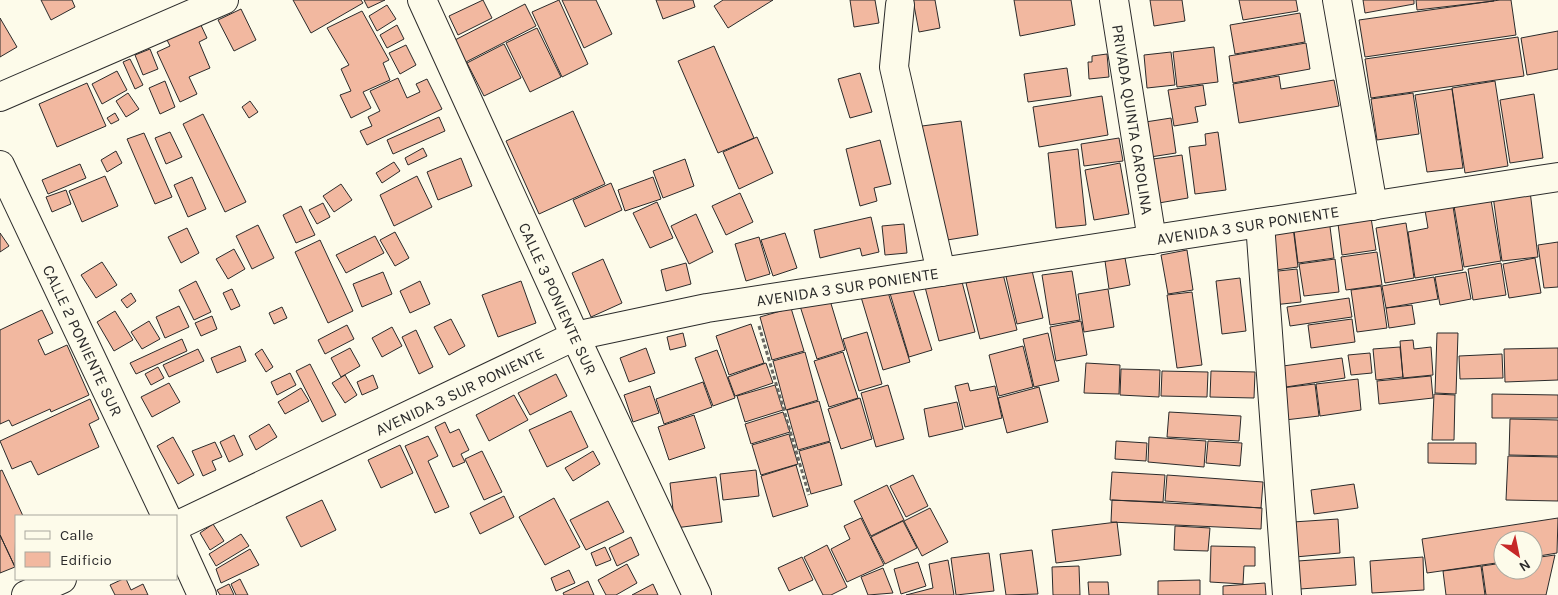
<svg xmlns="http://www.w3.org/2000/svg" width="1558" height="595" font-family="Karla,sans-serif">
  <rect width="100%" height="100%" fill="#fdfbea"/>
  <path fill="#f2b8a0" stroke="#2b2b2b" d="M 41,0 L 72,0 L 75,7 L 51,20 Z
    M 293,0 L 361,0 L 363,3 L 311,33 Z
    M 364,0 L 385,0 L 368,8 Z
    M 483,0 L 492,18 L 458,35 L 449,16 Z
    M 559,0 L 588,64 L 562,77 L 532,12 Z
    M 562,0 L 596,0 L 612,34 L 584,48 Z
    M 656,0 L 693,0 L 695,7 L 663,19 Z
    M 723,0 L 773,0 L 728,28 L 714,6 Z
    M 850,0 L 875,0 L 879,23 L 854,27 Z
    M 913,0 L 935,0 L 940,28 L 919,32 Z
    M 1014,0 L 1071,0 L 1075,25 L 1020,36 Z
    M 1150,0 L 1182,0 L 1185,21 L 1154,26 Z
    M 1239,0 L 1296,0 L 1298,11 L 1243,20 Z
    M 1363,0 L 1414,0 L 1414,4 L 1365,13 Z
    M 1416,0 L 1494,0 L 1494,1 L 1417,10 Z
    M 1500,0 L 1511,0 L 1516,35 L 1365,57 L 1359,20 Z
    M 525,4 L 536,26 L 464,63 L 453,41 Z
    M 387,5 L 396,19 L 377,31 L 369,16 Z
    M 241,9 L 256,40 L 234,51 L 218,20 Z
    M 362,11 L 389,60 L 383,63 L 390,80 L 363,92 L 371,108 L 351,118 L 340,95 L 351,91 L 341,69 L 349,65 L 327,28 Z
    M 1300,13 L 1305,42 L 1235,54 L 1230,25 Z
    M 0,18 L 17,47 L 0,57 Z
    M 199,21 L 207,38 L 199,42 L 210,68 L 189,77 L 197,94 L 180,102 L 157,52 L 170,46 L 165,36 Z
    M 397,25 L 404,39 L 387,48 L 380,35 Z
    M 537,28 L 561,77 L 530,92 L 506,43 Z
    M 1558,31 L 1558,69 L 1527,75 L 1521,38 Z
    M 1518,37 L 1524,76 L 1371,98 L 1365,59 Z
    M 1306,43 L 1310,69 L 1233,83 L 1229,56 Z
    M 504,44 L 521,78 L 484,96 L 467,63 Z
    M 406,45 L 416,65 L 400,74 L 389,53 Z
    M 714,46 L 754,138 L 718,153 L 678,61 Z
    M 1214,47 L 1218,82 L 1177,87 L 1173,52 Z
    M 150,49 L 158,69 L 143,75 L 135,55 Z
    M 1171,52 L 1175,85 L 1147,88 L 1144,55 Z
    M 1107,54 L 1109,77 L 1089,79 L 1088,62 L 1092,62 L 1092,56 Z
    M 130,59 L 143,85 L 135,89 L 123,62 Z
    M 1067,68 L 1071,96 L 1028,102 L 1024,74 Z
    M 117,71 L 127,90 L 102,104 L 92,84 Z
    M 860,73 L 872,112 L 850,118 L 838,79 Z
    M 1279,76 L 1281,89 L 1334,80 L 1339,106 L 1239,123 L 1233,84 Z
    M 398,78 L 407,98 L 420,92 L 416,84 L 427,79 L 442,109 L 367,145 L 360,131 L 372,126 L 368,117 L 380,111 L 370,91 Z
    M 165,81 L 175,107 L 160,114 L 149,88 Z
    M 1495,81 L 1508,166 L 1465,173 L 1452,88 Z
    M 87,83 L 106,126 L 57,147 L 39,104 Z
    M 1203,85 L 1206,105 L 1195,107 L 1198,122 L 1174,126 L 1168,90 Z
    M 1452,89 L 1463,168 L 1427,172 L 1415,95 Z
    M 128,93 L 139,109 L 126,117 L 116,101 Z
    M 1413,93 L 1419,134 L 1377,140 L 1371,99 Z
    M 1534,94 L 1543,158 L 1510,163 L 1500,100 Z
    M 1102,96 L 1108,135 L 1039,147 L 1033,107 Z
    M 250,101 L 258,112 L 249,118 L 242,107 Z
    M 573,111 L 605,184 L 539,214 L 506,141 Z
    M 115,113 L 119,120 L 111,124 L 107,118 Z
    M 203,114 L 246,202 L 225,212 L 183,124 Z
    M 439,117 L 445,131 L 393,154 L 387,140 Z
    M 1171,118 L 1176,153 L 1144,158 L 1139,123 Z
    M 961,121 L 978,235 L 941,241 L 922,126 Z
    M 170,132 L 182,157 L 166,164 L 155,138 Z
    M 1218,132 L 1226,190 L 1195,194 L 1189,147 L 1206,145 L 1205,134 Z
    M 144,133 L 172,197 L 155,204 L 127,139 Z
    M 757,137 L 773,173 L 739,189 L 723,152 Z
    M 1119,138 L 1123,161 L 1084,166 L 1081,144 Z
    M 880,140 L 891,184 L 874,188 L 877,201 L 860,206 L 846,149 Z
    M 423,148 L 427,156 L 408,165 L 405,158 Z
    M 1078,149 L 1086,225 L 1056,228 L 1048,153 Z
    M 116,151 L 122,163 L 107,172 L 101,160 Z
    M 1182,155 L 1188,198 L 1153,204 L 1146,160 Z
    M 461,158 L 472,186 L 438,200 L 427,172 Z
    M 685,159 L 694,186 L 663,198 L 653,171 Z
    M 394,162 L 400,171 L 382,183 L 376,173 Z
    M 1120,163 L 1129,214 L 1094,220 L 1085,170 Z
    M 80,164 L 86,178 L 48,194 L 42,180 Z
    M 105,176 L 118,206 L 82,222 L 69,191 Z
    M 417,176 L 432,207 L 394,226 L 380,195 Z
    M 192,177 L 206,209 L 188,217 L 174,185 Z
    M 653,177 L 661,199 L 625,211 L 618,190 Z
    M 611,183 L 622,210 L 585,227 L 573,200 Z
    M 341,184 L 352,200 L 334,212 L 323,196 Z
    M 66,190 L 71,204 L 52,212 L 46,197 Z
    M 1530,191 L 1538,257 L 1502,261 L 1493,196 Z
    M 740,193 L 753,222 L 726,235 L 712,206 Z
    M 1452,200 L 1463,270 L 1415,278 L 1408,232 L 1428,228 L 1424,204 Z
    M 1491,200 L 1501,261 L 1464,267 L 1454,206 Z
    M 657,202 L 673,238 L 650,248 L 633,213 Z
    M 323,203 L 330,217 L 317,224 L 309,210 Z
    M 301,206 L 315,235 L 296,243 L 283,215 Z
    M 1370,211 L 1376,250 L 1342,255 L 1337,216 Z
    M 696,214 L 713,252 L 689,264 L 671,226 Z
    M 871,217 L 879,252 L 862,256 L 860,248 L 820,258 L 814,230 Z
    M 1329,219 L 1334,258 L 1298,263 L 1293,223 Z
    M 1406,223 L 1414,278 L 1385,283 L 1376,228 Z
    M 904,224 L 907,253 L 885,255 L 882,226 Z
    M 258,225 L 274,258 L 252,269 L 236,236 Z
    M 1293,227 L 1298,267 L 1268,271 L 1264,231 Z
    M 187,228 L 199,253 L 181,263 L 168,237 Z
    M 395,232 L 409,258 L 395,266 L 380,240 Z
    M 0,233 L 9,246 L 0,252 Z
    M 785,233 L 797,268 L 773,276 L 761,240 Z
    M 375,236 L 384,253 L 346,273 L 336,255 Z
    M 759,237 L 770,274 L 746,281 L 735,244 Z
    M 320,240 L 353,311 L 328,323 L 295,252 Z
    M 1558,242 L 1558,287 L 1544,288 L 1538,245 Z
    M 234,249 L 245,269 L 228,279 L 216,259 Z
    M 1187,250 L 1193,290 L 1168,294 L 1161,255 Z
    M 1377,252 L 1382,285 L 1346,290 L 1341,257 Z
    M 1125,258 L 1130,285 L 1109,289 L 1105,261 Z
    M 1535,258 L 1541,293 L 1509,298 L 1503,264 Z
    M 603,259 L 622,303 L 591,317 L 572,273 Z
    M 1335,259 L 1339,292 L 1304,296 L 1299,264 Z
    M 102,262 L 117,285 L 96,298 L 81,275 Z
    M 1030,262 L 1043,318 L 1017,324 L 1004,268 Z
    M 686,263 L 691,284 L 666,291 L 661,270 Z
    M 1501,263 L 1506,295 L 1473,300 L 1468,269 Z
    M 1297,269 L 1301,302 L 1273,305 L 1269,272 Z
    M 1072,271 L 1080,320 L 1050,325 L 1042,275 Z
    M 383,272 L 392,294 L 362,307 L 353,284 Z
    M 1466,272 L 1471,299 L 1440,305 L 1435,277 Z
    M 1003,274 L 1017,330 L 980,339 L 966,283 Z
    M 1434,277 L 1438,299 L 1386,308 L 1382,286 Z
    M 961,278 L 975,332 L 939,341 L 925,287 Z
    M 1240,278 L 1246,331 L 1222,334 L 1216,281 Z
    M 196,281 L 211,312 L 194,320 L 179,290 Z
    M 420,281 L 430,304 L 410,313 L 400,291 Z
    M 521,281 L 536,323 L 498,337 L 482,295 Z
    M 911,283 L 932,350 L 909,357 L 889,290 Z
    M 1381,286 L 1387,328 L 1357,332 L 1351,290 Z
    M 232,289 L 240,306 L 231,310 L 223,293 Z
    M 887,289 L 910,362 L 883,370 L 861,297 Z
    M 1108,289 L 1114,327 L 1084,332 L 1078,294 Z
    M 1192,292 L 1202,365 L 1177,368 L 1167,295 Z
    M 131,293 L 136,301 L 127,308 L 121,300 Z
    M 829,297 L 845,350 L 817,359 L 800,306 Z
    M 1349,298 L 1352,317 L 1290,326 L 1287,307 Z
    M 1412,305 L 1415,324 L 1389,328 L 1386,308 Z
    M 179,306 L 189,327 L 165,338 L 156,317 Z
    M 282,307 L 287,318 L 274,324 L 269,313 Z
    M 791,308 L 804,351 L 772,360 L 760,317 Z
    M 42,310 L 53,333 L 38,340 L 45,355 L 67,345 L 89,395 L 51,412 L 50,409 L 12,426 L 9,420 L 0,424 L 0,330 Z
    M 115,311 L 133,340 L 114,351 L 97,322 Z
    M 212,316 L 217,329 L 201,336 L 195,323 Z
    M 451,319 L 465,346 L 449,355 L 434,327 Z
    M 1352,319 L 1355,342 L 1311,348 L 1308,325 Z
    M 149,321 L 160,339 L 142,349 L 131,332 Z
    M 1081,321 L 1087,355 L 1056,361 L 1050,327 Z
    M 751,324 L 764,363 L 729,375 L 716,336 Z
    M 347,325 L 354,339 L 325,354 L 318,340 Z
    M 392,327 L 402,346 L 382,357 L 372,338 Z
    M 416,330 L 433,367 L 419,374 L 402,337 Z
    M 867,332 L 882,384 L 859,391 L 843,339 Z
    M 683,333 L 686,346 L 670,350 L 667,337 Z
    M 1048,333 L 1059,381 L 1034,387 L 1023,339 Z
    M 1437,333 L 1458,333 L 1456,394 L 1435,393 Z
    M 182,339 L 187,351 L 136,374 L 130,363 Z
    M 1413,340 L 1414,349 L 1431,347 L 1433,375 L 1403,378 L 1400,341 Z
    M 240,346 L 246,361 L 217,373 L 211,358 Z
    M 1023,346 L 1033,387 L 999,396 L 989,355 Z
    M 1400,347 L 1403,377 L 1376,380 L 1373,349 Z
    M 350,348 L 360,366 L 341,377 L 331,358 Z
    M 646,348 L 655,373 L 629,382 L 620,358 Z
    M 1558,348 L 1558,380 L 1505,382 L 1504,349 Z
    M 198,349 L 204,361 L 169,377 L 163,365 Z
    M 262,349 L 273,367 L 266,372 L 255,354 Z
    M 717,350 L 735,398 L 713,406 L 695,358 Z
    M 805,352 L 818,400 L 786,410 L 773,361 Z
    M 843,352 L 858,398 L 829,407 L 814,361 Z
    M 1370,353 L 1372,373 L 1351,375 L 1348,355 Z
    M 1502,354 L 1503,378 L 1460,379 L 1459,356 Z
    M 1342,358 L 1345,378 L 1286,387 L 1283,366 Z
    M 766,363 L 773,383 L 735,396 L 728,377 Z
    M 1086,363 L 1120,365 L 1119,394 L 1084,393 Z
    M 310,364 L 336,415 L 322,422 L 296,371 Z
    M 158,367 L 164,378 L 151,385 L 145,374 Z
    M 1121,369 L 1160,370 L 1159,397 L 1120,395 Z
    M 1162,371 L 1208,372 L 1207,397 L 1161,396 Z
    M 1211,371 L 1255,372 L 1254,398 L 1210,397 Z
    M 290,373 L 296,385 L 277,395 L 271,382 Z
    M 556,374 L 567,396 L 530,415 L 518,393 Z
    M 345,375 L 357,395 L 345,403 L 332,383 Z
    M 373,375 L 378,388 L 362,395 L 357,382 Z
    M 1431,376 L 1433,398 L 1379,404 L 1377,381 Z
    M 1358,379 L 1361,410 L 1320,416 L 1316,384 Z
    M 703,382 L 712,407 L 664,424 L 656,399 Z
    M 169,383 L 180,402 L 152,417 L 141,397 Z
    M 968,383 L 970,391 L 995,386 L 1002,418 L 965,427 L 955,386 Z
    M 1315,384 L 1319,416 L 1285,420 L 1281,388 Z
    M 775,385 L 783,410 L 745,422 L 737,396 Z
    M 888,385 L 904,439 L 876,447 L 861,393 Z
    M 650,386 L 659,413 L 633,422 L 624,395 Z
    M 1039,387 L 1048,422 L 1007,433 L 998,398 Z
    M 301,388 L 309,401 L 285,414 L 278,402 Z
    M 1434,394 L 1455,395 L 1454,440 L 1432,440 Z
    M 1492,394 L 1558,395 L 1558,418 L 1492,418 Z
    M 514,395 L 528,420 L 489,441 L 476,415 Z
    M 860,398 L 872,439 L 841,449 L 828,409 Z
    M 90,399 L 99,419 L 89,424 L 99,447 L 38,475 L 31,461 L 12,469 L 0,441 Z
    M 819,401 L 830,441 L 798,450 L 787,410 Z
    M 957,402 L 963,429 L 929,437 L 924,409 Z
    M 571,411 L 588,447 L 547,467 L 529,430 Z
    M 783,412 L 790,432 L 751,444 L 745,424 Z
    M 1169,412 L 1241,416 L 1239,441 L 1167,437 Z
    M 694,415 L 705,448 L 669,460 L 658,427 Z
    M 1510,419 L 1558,420 L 1558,456 L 1509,455 Z
    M 445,422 L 450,433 L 459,429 L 469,450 L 461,454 L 465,462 L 453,467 L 435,427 Z
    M 269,424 L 277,437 L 256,450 L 249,436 Z
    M 789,434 L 798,464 L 761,475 L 752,445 Z
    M 234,435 L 243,455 L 229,462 L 220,442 Z
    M 428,436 L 438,456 L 428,461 L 449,507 L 435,513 L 405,446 Z
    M 173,437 L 194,475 L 178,484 L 157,446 Z
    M 1149,437 L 1206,441 L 1204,467 L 1148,462 Z
    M 1116,441 L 1147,443 L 1146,461 L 1115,459 Z
    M 1208,441 L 1242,443 L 1240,466 L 1206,463 Z
    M 215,442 L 222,457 L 212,461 L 216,470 L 203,476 L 192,451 Z
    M 830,442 L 842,485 L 811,494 L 799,451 Z
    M 1428,443 L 1476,443 L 1476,464 L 1428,463 Z
    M 400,445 L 413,473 L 381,488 L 368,460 Z
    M 482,451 L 502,492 L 484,500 L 465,459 Z
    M 593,451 L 600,464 L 573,481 L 565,468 Z
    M 1508,456 L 1558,457 L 1558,501 L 1506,500 Z
    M 796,465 L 808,506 L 773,517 L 761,476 Z
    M 2,470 L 23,516 L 16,516 L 15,567 L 0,535 L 0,471 Z
    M 756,470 L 759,496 L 723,500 L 720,474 Z
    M 1112,472 L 1165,475 L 1163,502 L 1110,500 Z
    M 913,475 L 928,506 L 906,517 L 890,486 Z
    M 1167,475 L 1263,482 L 1261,508 L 1165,501 Z
    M 716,477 L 722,522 L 675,528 L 670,483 Z
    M 1354,484 L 1358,508 L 1314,514 L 1311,490 Z
    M 887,485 L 904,520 L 871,536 L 854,501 Z
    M 504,496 L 514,517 L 480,534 L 470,513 Z
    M 554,498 L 580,547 L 545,565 L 519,517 Z
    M 322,500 L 336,530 L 301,547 L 286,517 Z
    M 1112,500 L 1262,508 L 1261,529 L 1111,522 Z
    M 608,501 L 624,532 L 586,550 L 570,520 Z
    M 930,508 L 948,542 L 922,556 L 904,521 Z
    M 861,518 L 884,565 L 847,582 L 831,549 L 850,539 L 844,526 Z
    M 1558,518 L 1557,553 L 1533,557 L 1533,540 L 1503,540 L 1503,562 L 1427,573 L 1422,539 Z
    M 1338,519 L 1340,553 L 1295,557 L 1293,522 Z
    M 903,521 L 917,548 L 885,564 L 871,537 Z
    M 1117,522 L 1121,555 L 1056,563 L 1052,530 Z
    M 213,524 L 224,541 L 210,550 L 200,533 Z
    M 1175,526 L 1210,528 L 1208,551 L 1174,550 Z
    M 241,534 L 249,546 L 216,566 L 209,554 Z
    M 0,535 L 15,567 L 0,573 Z
    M 631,537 L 639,555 L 617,566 L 609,548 Z
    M 827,545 L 847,587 L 831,595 L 823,595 L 804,557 Z
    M 1211,546 L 1255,547 L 1255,566 L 1244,566 L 1243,584 L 1210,582 Z
    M 605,547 L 611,560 L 596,566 L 591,553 Z
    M 250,549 L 259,565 L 221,583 L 216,569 Z
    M 1032,550 L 1038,594 L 1006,595 L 1000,554 Z
    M 989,553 L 994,591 L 956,595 L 951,558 Z
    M 1555,555 L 1546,595 L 1486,595 L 1482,566 L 1503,563 L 1503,570 L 1533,570 L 1533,558 Z
    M 802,557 L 813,580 L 789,591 L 778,568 Z
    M 1354,557 L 1356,585 L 1300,589 L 1298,561 Z
    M 1423,557 L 1424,590 L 1372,593 L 1370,561 Z
    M 948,560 L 954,595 L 906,595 L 933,588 L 929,564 Z
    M 918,562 L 926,586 L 901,594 L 894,569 Z
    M 627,564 L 637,583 L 616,595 L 606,595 L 598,580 Z
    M 1079,566 L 1080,595 L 1053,595 L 1052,567 Z
    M 1481,566 L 1485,595 L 1446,595 L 1443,571 Z
    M 883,568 L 893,593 L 868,595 L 861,577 Z
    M 569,570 L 575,583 L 556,591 L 551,578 Z
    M 123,579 L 126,579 L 131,590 L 143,584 L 148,595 L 115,595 L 110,585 Z
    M 240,579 L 248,595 L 236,595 L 231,584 Z
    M 1200,580 L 1200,595 L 1158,595 L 1158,581 Z
    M 588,581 L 594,595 L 564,595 L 563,593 Z
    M 1088,582 L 1108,582 L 1109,595 L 1089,595 Z
    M 1265,583 L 1266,595 L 1223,595 L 1223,586 Z
    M 229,584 L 234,595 L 220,595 L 217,590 Z
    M 653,584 L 658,595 L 632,595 Z"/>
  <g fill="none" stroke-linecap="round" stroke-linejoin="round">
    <defs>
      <g id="minor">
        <path id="s1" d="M 422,0 L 575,336 L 697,595"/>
        <path id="s2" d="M 1114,0 L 1152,240"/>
        <path d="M 1337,0 L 1373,206"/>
        <path d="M 900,5 L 894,67 L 941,272"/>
        <path d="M 0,97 L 224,0"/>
        <path id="s3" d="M 0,165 L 166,516"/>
        <path d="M 1260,223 L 1287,595"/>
        <path id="s4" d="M 176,526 L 575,336 L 707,308 L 1558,177"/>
        <path d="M 176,538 L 202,595"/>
        <path d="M 26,595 L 62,579"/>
      </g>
    </defs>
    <use href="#minor" stroke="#2b2b2b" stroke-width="30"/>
    <path stroke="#6a6964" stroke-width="3" stroke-dasharray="4 2.5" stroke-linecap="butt" d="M 759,326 L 809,495"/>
    <use href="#minor" stroke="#fdfbea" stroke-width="28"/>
  </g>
  <g text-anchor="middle" stroke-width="4" stroke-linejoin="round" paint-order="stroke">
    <g font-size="16" fill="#2b2b2b" stroke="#fdfbea">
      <text dy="6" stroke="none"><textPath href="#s2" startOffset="121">PRIVADA QUINTA CAROLINA</textPath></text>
      <text dy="6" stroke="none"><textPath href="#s4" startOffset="1124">AVENIDA 3 SUR PONIENTE</textPath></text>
      <text dy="6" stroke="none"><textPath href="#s4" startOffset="719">AVENIDA 3 SUR PONIENTE</textPath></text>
      <text dy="6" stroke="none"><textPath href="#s1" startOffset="328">CALLE 3 PONIENTE SUR</textPath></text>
      <text dy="6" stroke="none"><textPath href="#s3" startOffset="194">CALLE 2 PONIENTE SUR</textPath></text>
      <text dy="6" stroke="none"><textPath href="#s4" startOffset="314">AVENIDA 3 SUR PONIENTE</textPath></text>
    </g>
  </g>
  <rect x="15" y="515" width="162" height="65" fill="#fdfbea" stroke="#a9a89e"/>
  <rect x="25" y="531" width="25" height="8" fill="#fdfbea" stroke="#a9a89e"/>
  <text x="60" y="540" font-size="15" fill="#2b2b2b">Calle</text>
  <rect x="25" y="552" width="25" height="15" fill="#f2b8a0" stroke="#a9a89e"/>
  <text x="60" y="565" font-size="15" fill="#2b2b2b">Edificio</text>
  <g transform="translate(1518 555) rotate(147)"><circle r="24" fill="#fdfbea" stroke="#a9a89e"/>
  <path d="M0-4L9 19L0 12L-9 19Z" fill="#c62828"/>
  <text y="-8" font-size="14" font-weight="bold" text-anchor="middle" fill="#2b2b2b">N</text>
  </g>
</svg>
